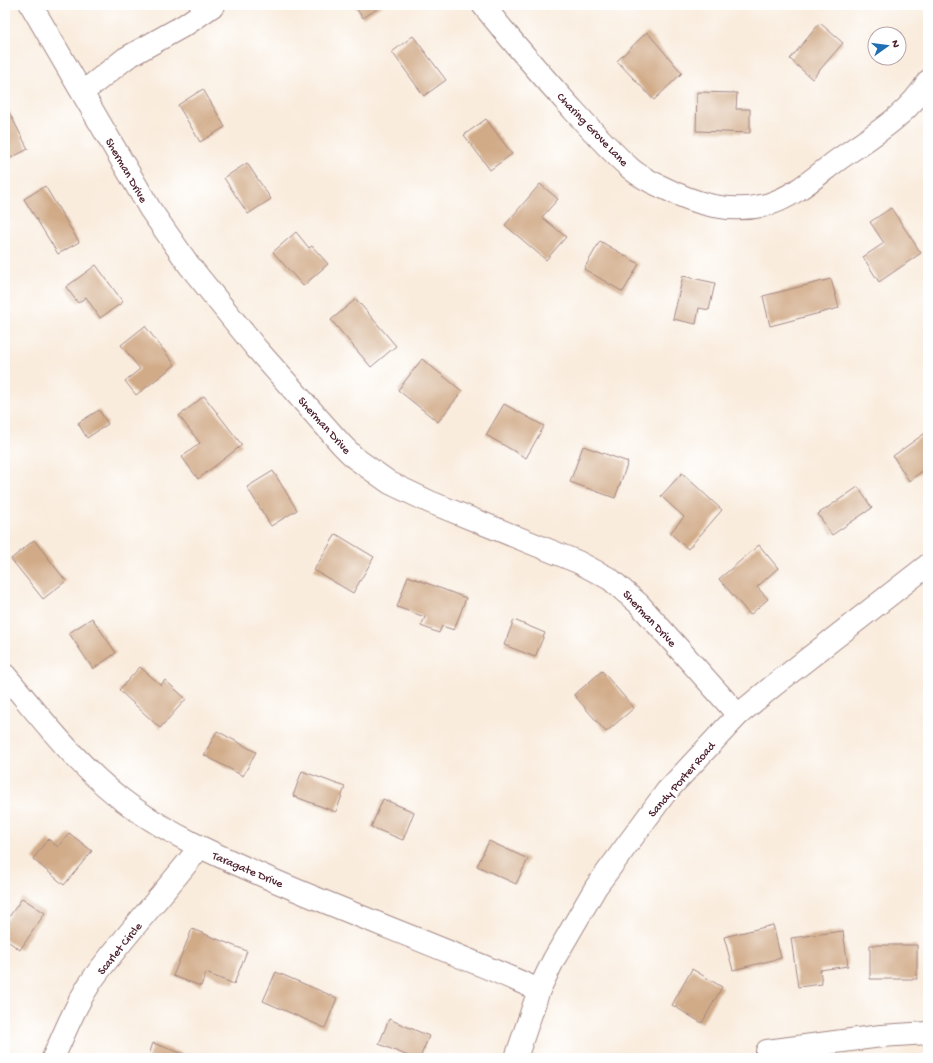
<svg xmlns="http://www.w3.org/2000/svg" width="933" height="1063" font-family="'Gochi Hand',sans-serif">
  <rect width="100%" height="100%" fill="#fff"/>
  <filter id="ink" filterUnits="userSpaceOnUse"><feTurbulence type="fractalNoise" baseFrequency=".025" numOctaves="2"/><feDisplacementMap in="SourceGraphic" scale="8" xChannelSelector="R" yChannelSelector="G"/><feConvolveMatrix kernelMatrix="1 2 1 2 8 2 1 2 1" color-interpolation-filters="sRGB"/></filter>
  <filter id="wash" filterUnits="userSpaceOnUse"><feTurbulence type="fractalNoise" baseFrequency=".012" numOctaves="4" result="noise"/><feDisplacementMap in="SourceGraphic" scale="16" xChannelSelector="R" yChannelSelector="G"/><feGaussianBlur stdDeviation="0.9" result="paint"/><feColorMatrix in="noise" values="0 0 0 0 0 0 0 0 0 0 0 0 0 0 0 0 0 1.4 0 .05"/><feComposite in="paint" operator="in"/></filter>
  <g filter="url(#wash)">
    <rect width="100%" height="100%" fill="#f9ecdd"/>
    <g id="blocks">
      <path fill="#d1ab88" d="M 354,5 L 383,5 L 363,18 Z
        M 820,23 L 843,43 L 812,79 L 790,59 Z
        M 647,32 L 682,73 L 654,100 L 617,61 Z
        M 413,36 L 446,80 L 424,96 L 392,52 Z
        M 203,89 L 225,127 L 200,142 L 178,105 Z
        M 697,92 L 737,93 L 736,109 L 750,109 L 750,133 L 696,131 Z
        M 5,104 L 28,149 L 5,161 Z
        M 486,119 L 512,154 L 490,170 L 464,135 Z
        M 247,163 L 271,199 L 248,214 L 224,178 Z
        M 540,184 L 558,199 L 542,217 L 566,237 L 546,260 L 505,225 Z
        M 45,186 L 79,242 L 58,254 L 24,199 Z
        M 891,208 L 921,253 L 879,282 L 863,257 L 884,243 L 870,222 Z
        M 296,232 L 309,248 L 312,246 L 328,264 L 303,286 L 273,252 Z
        M 600,241 L 639,264 L 623,292 L 584,269 Z
        M 96,265 L 123,302 L 100,318 L 86,297 L 78,303 L 66,287 Z
        M 683,276 L 715,283 L 709,310 L 699,308 L 696,324 L 673,319 Z
        M 831,279 L 839,308 L 770,326 L 763,296 Z
        M 356,299 L 396,346 L 371,367 L 331,320 Z
        M 145,326 L 175,365 L 136,395 L 125,381 L 140,369 L 121,345 Z
        M 422,359 L 462,391 L 438,422 L 398,390 Z
        M 204,396 L 242,445 L 198,479 L 182,457 L 200,443 L 179,416 Z
        M 504,404 L 544,426 L 526,458 L 486,435 Z
        M 99,410 L 108,424 L 87,438 L 78,423 Z
        M 928,431 L 928,467 L 909,481 L 893,456 Z
        M 583,446 L 628,462 L 615,498 L 570,482 Z
        M 273,471 L 297,510 L 271,526 L 247,487 Z
        M 682,473 L 722,510 L 688,549 L 670,533 L 684,517 L 661,496 Z
        M 858,487 L 872,508 L 832,535 L 818,514 Z
        M 336,534 L 374,557 L 353,593 L 314,570 Z
        M 34,540 L 66,581 L 43,599 L 11,559 Z
        M 759,545 L 778,568 L 757,587 L 768,599 L 750,615 L 719,579 Z
        M 408,576 L 466,598 L 454,630 L 442,626 L 439,633 L 421,626 L 425,617 L 397,607 Z
        M 92,618 L 116,653 L 93,669 L 69,633 Z
        M 514,620 L 545,633 L 535,657 L 504,645 Z
        M 140,667 L 161,685 L 165,680 L 186,699 L 160,728 L 119,690 Z
        M 602,671 L 634,708 L 606,732 L 574,695 Z
        M 217,731 L 256,752 L 243,776 L 204,755 Z
        M 302,771 L 345,787 L 336,812 L 293,796 Z
        M 383,799 L 414,812 L 403,840 L 371,827 Z
        M 69,833 L 92,851 L 64,885 L 33,859 L 48,839 L 58,847 Z
        M 489,841 L 528,859 L 516,884 L 477,866 Z
        M 22,898 L 45,913 L 20,950 L 5,939 L 5,923 Z
        M 773,925 L 781,958 L 733,970 L 724,937 Z
        M 192,929 L 247,951 L 234,984 L 206,973 L 201,986 L 173,976 Z
        M 843,931 L 848,966 L 820,970 L 822,984 L 798,987 L 791,938 Z
        M 870,945 L 917,945 L 917,979 L 870,979 Z
        M 692,969 L 722,987 L 702,1023 L 672,1005 Z
        M 276,972 L 337,998 L 325,1028 L 263,1001 Z
        M 389,1019 L 429,1036 L 420,1058 L 413,1058 L 379,1044 Z
        M 153,1043 L 186,1055 L 185,1058 L 148,1058 Z"/>
    </g>
  </g>
  <g filter="url(#ink)">
    <use href="#blocks" fill-opacity="0" stroke="#a28684" stroke-width="1"/>
    <g fill="none" stroke-linecap="round" stroke-linejoin="round">
      <defs>
        <path id="street" d="M 31,5 L 150,209 L 189,265 L 256,348 L 342,445 L 355,458 L 390,483 L 430,502 L 578,562 L 610,579 L 639,604 L 738,715
          M 483,5 C 509,38 537,70 565,101 C 586,124 607,148 631,169 C 640,177 651,182 662,187 C 696,204 728,214 766,205 C 792,198 814,178 835,162 C 867,139 908,116 928,81
          M 83,92 L 126,58 L 185,25 L 214,5
          M 5,675 C 44,721 82,772 132,807 C 177,839 226,859 275,881 C 363,919 452,951 539,990
          M 767,1051 L 881,1036 L 928,1033
          M 53,1058 C 66,1030 77,1001 95,976 C 128,932 166,891 199,848"/>
        <path id="secondary" d="M 516,1058 L 539,990 L 554,959 L 596,887 L 666,792 L 738,715 L 773,686 L 928,565"/>
      </defs>
      <use href="#street" stroke="#a28684" stroke-width="24"/>
      <use href="#secondary" stroke="#a28684" stroke-width="24"/>
      <use href="#street" stroke="#fff" stroke-width="22"/>
      <use href="#secondary" stroke="#fff" stroke-width="22"/>
    </g>
  </g>
  <g text-anchor="middle" stroke-width="4" stroke-linejoin="round" paint-order="stroke">
    <g font-size="12" fill="#4a1f2b" stroke="#fff">
      <text transform="translate(593 129) rotate(46)" y="4">Charing Grove Lane</text>
      <text transform="translate(127 170) rotate(60)" y="4">Sherman Drive</text>
      <text transform="translate(325 425) rotate(48)" y="4">Sherman Drive</text>
      <text transform="translate(650 618) rotate(47)" y="4">Sherman Drive</text>
      <text transform="translate(681 779) rotate(-49)" y="4">Sandy Porter Road</text>
      <text transform="translate(248 869) rotate(23)" y="4">Taragate Drive</text>
      <text transform="translate(119 948) rotate(-51)" y="4">Scarlet Circle</text>
    </g>
  </g>
  <rect width="933" height="1063" fill="none" stroke="#fff" stroke-width="20"/>
  <g transform="translate(887 46) rotate(76)"><circle r="19" fill="#ffffff" stroke="#b7a5aa"/>
  <path d="M0-3L7 15L0 10L-7 15Z" fill="#1f6fb2"/>
  <text y="-6" font-size="11" font-weight="bold" text-anchor="middle" fill="#4a1f2b">N</text>
  </g>
</svg>
